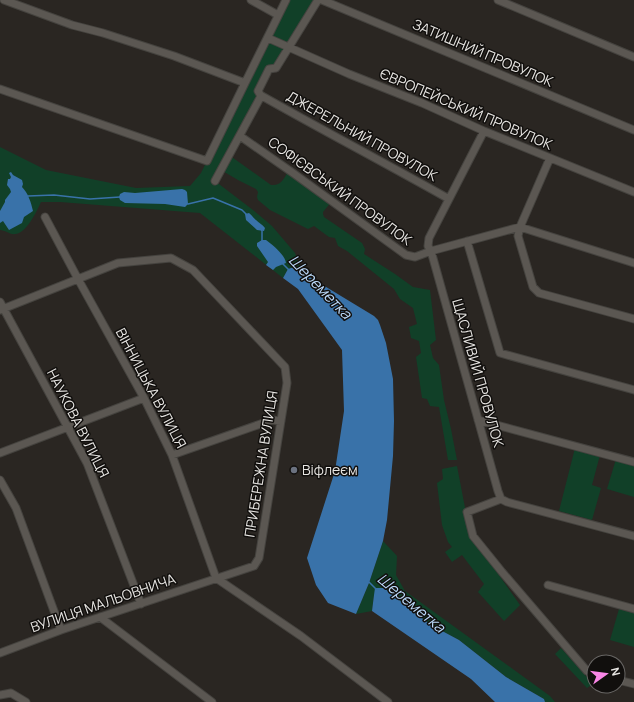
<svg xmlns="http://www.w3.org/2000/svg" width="634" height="702" font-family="Manrope,sans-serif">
  <rect width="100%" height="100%" fill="#2a2622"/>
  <path fill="#114028" d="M 286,0 L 318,0 L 276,68 L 269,69 L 258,91 L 261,96 L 229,155 L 271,185 C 282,186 284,178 289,170 L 332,201 L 323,212 L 323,214 L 324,217 L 362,243 L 365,249 L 364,254 L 395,274 L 413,287 L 430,290 L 436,340 L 430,345 L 433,358 L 439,365 L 444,400 L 451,429 L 457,460 L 448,460 L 439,407 L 430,406 L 427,399 L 422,398 L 416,357 L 421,353 L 419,341 L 411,338 L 409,327 L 417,324 L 413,308 L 400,299 L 394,289 L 347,251 L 338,246 L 335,238 L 329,237 L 314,226 L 308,229 L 270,210 L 258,200 L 257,197 L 258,192 L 256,189 L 238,180 L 221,170 L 215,181 L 253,210 L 272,226 L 295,253 L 300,267 C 289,266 288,269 283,278 L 200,213 L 60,202 L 41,202 C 37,211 26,234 15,234 C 10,235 5,230 0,230 L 0,147 L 46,170 L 136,188 L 190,186 L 201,173 L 245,83 Z
    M 575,448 L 600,455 L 592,485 L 601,488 L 592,520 L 559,511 Z
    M 616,459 L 634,464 L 634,497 L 607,489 Z
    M 457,466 L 467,518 L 475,541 L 520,605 L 504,621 L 478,592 L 484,584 L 462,555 L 452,562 L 445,552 L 452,547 L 448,542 L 442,525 L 437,483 L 443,479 L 442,469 Z
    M 383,541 L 397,556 L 396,575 L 405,591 L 550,696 L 555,702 L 545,702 L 544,699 L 506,677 L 459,640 L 431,625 L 410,608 L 374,595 L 372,611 L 356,614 L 369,583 Z
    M 619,609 L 634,613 L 634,647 L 610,640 Z
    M 561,648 L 593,684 L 587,688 L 555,654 Z"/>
  <path fill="#3972a9" d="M 11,172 L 13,175 L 22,180 L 23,184 L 22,187 C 28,193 31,202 33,211 L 24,217 L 22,223 L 9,230 L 3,221 L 0,223 L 0,211 L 5,202 L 5,200 L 11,192 L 10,189 L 7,185 L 8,179 L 10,179 L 11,177 L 9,173 Z
    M 182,189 L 185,190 L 187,192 L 188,204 L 185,207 L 165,204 L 125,203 L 120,200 L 119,197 L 120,194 L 124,192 L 135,193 Z
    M 249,213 C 252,215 253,218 256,220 C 259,223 262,224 265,228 L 264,231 L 257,230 L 246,220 L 245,214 Z
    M 262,240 L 266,240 C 273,245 285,255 286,263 L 276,267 L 273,270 L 266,265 L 268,262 L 257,246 L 257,243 Z
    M 294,267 L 300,267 L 308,276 L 374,316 L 378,320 L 380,325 L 386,343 L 393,379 L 394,421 L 393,456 L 387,520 L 383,541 L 369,583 L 356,614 L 328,603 L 316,585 L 307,558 L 335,471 L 344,411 L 342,350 L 298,289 L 283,278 L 288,269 Z
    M 375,588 L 384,588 L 431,625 L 459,640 L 506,677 L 544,699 L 545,702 L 495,702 L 471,679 L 372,611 L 374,595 Z"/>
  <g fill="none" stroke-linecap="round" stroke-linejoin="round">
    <path stroke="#3972a9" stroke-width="1.5" d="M 27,197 L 28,196 L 54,195 L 90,199 L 120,197
      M 188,204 L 213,198 L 242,210 L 247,215
      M 261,229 L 262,231 L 262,241
      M 282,263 L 289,270
      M 369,582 L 376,589"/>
    <defs>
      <path id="minor" d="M 4,0 L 72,25 L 103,33 L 174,56 L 245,83
        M 251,0 L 278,15
        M 322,0 L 634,130
        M 498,0 L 634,57
        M 268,38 L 349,74 L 422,103 L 484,131 L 634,192
        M 0,89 L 207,161 L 245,83 L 286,0
        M 262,96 C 324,131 387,164 449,199
        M 484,131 L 429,238 L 428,246 L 431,251 L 498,491 L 501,499 L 507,502 L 634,536
        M 240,136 L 293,173 L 406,255 L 415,257 L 431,251 L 520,227 L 634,263
        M 550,158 L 520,227 L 518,236 L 533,287 L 539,293 L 634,319
        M 215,181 L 261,96 L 258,91 L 269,69 L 276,68 L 318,0
        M 45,217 L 78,279 L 144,398 L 172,455 L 216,578
        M 467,241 L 500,353 L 634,390
        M 0,302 L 87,463 L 141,604
        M 0,310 L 118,263 L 171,258 L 193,270 L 285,367 L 287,383 L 259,558 L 254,566 L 61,630 L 0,653
        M 478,420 L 634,462
        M 0,453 L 144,398
        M 172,455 L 272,420 L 281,421
        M 0,480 L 16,508 L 61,630
        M 501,499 L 467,512 L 473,536 L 502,572 L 587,671 L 594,673
        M 216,578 L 301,636 L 388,702
        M 548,585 L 634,609
        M 100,617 L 212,702
        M 618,680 L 634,684
        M 0,695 L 11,693 L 26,702"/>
    </defs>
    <use href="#minor" stroke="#45433f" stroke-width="9"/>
    <use href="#minor" stroke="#5b5752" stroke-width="7"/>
  </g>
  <circle fill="#6b7280" stroke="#110f0d" stroke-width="1.5" cx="294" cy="470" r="4"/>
  <g text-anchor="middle" stroke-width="3" stroke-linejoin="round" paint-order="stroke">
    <g font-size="14" fill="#e8e6e3" stroke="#110f0d">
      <text transform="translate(483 53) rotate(23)" y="5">ЗАТИШНИЙ ПРОВУЛОК</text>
      <text transform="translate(466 109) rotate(23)" y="5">ЄВРОПЕЙСЬКИЙ ПРОВУЛОК</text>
      <text transform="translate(362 136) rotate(29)" y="5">ДЖЕРЕЛЬНИЙ ПРОВУЛОК</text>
      <text transform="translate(340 191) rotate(36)" y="5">СОФІЄВСЬКИЙ ПРОВУЛОК</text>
      <text transform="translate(478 373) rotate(74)" y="5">ЩАСЛИВИЙ ПРОВУЛОК</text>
      <text transform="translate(151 388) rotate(62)" y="5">ВІННИЦЬКА ВУЛИЦЯ</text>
      <text transform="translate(78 423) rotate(63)" y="5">НАУКОВА ВУЛИЦЯ</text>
      <text transform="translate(261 464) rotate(-81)" y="5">ПРИБЕРЕЖНА ВУЛИЦЯ</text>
      <text transform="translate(103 603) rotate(-19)" y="5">ВУЛИЦЯ МАЛЬОВНИЧА</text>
    </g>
    <g font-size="14" fill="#e8e6e3" stroke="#110f0d" text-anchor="start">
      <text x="302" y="475">Віфлеєм</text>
    </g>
    <g font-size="15" font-style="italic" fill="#bcdafa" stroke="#110f0d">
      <text transform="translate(320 287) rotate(46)" y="5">Шереметка</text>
      <text transform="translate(411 603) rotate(40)" y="5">Шереметка</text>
    </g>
  </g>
  <g transform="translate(606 674) rotate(76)"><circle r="19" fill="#110f0d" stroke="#676563"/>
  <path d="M0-3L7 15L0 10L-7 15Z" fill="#fa87e7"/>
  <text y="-6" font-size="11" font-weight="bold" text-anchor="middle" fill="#e8e6e3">N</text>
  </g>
</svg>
